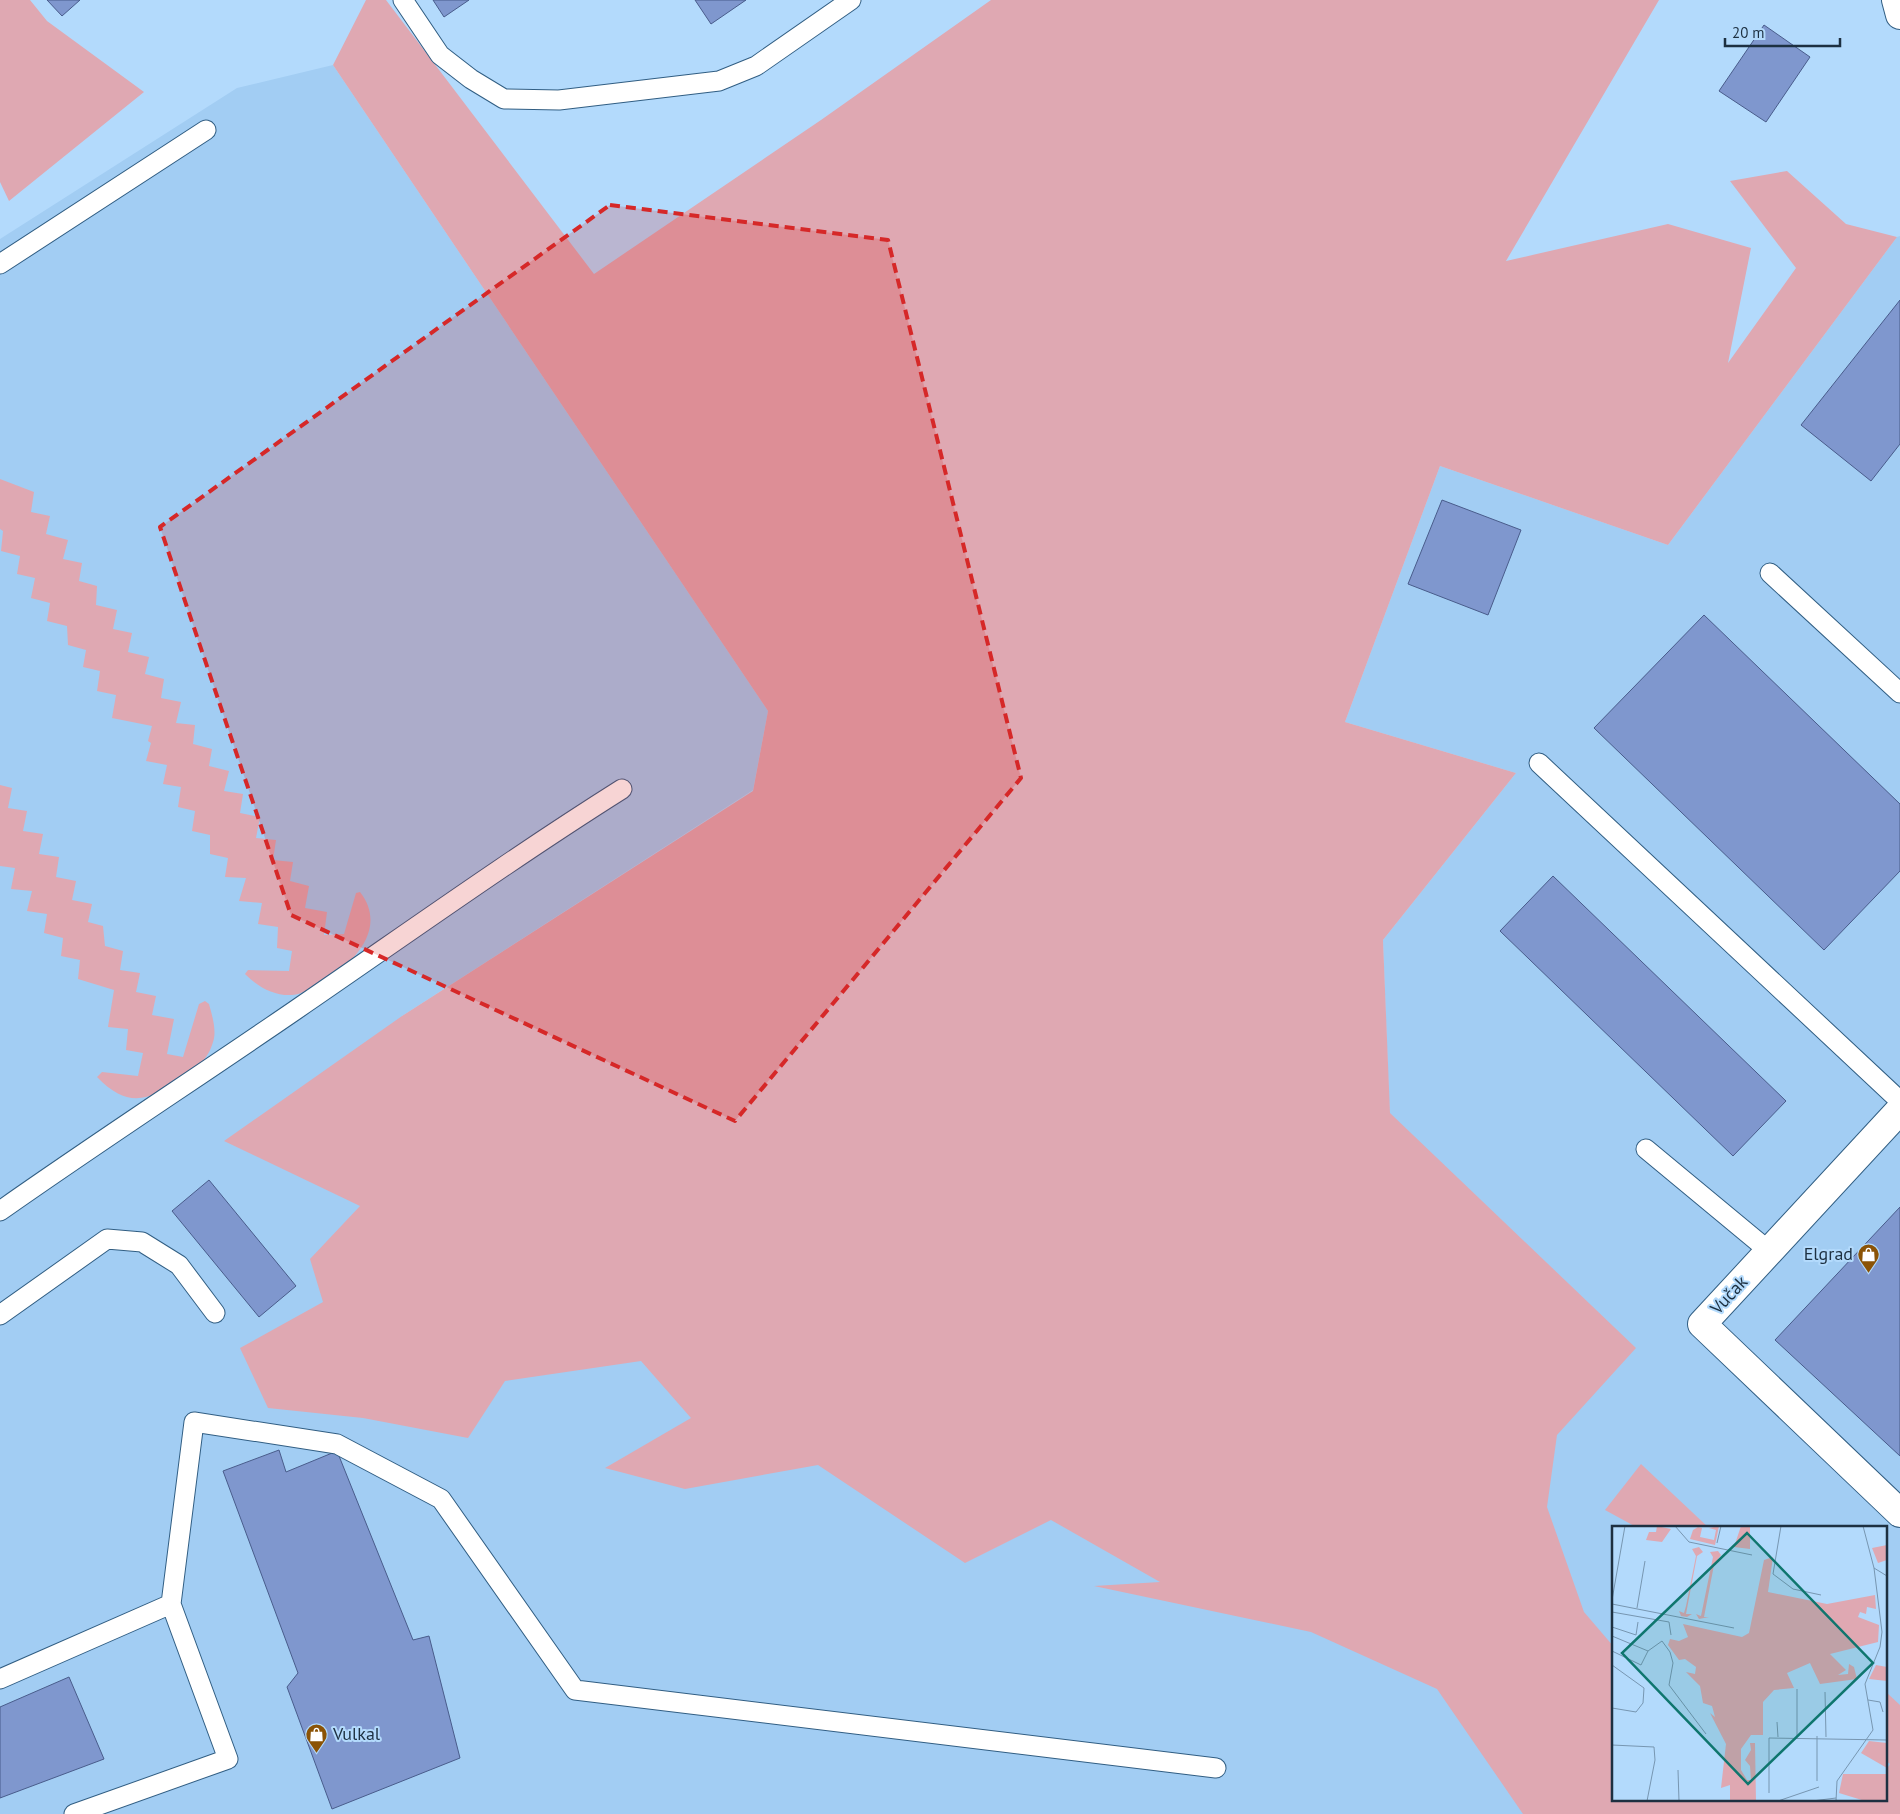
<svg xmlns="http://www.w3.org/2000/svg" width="1900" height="1814" font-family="'PT Sans',sans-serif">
  <rect width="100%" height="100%" fill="#b3dafc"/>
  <path fill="#a2cdf3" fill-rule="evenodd" d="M 333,65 L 768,711 L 753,790 L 402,1016 L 1393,1205 L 1383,940 L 1516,773 L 1345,722 L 1440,466 L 1668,545 L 1897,237 L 1900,236 L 1900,1814 L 0,1814 L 0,239 L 237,88 ZM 1614,1528 L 1886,1528 L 1886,1800 L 1614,1800 Z"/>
  <path fill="#dfa8b2" d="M 0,0 L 30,0 L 47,21 L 144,92 L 9,201 L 0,182 Z
    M 366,0 L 386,0 L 594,274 L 821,120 L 991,0 L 1659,0 L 1506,261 L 1668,224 L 1751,248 L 1728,363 L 1796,268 L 1730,181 L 1787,171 L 1846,224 L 1897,237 L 1668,545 L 1440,466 L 1345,722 L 1516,773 L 1383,940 L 1390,1113 L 1636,1348 L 1557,1435 L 1547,1507 L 1584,1612 L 1614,1647 L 1614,1800 L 1856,1800 L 1864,1802 L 1866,1800 L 1886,1800 L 1886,1770 L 1890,1764 L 1886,1761 L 1886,1692 L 1900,1705 L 1900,1814 L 1523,1814 L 1437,1689 L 1311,1632 L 1094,1586 L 1160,1582 L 1051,1520 L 965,1563 L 818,1465 L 685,1489 L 605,1468 L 691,1418 L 641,1361 L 505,1381 L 468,1438 L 363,1418 L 268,1408 L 240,1348 L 323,1302 L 310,1259 L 360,1206 L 224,1141 L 402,1016 L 753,791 L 768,711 L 333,65 Z
    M 0,479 L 34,492 L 31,512 L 50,516 L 46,534 L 68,540 L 63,559 L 82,563 L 79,581 L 97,586 L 96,605 L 117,610 L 113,629 L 132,633 L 128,652 L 149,657 L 145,674 L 164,679 L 161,698 L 181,702 L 176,723 L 195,725 L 193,744 L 212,749 L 209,766 L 229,771 L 224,791 L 243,794 L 240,813 L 260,817 L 256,838 L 276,840 L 273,860 L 293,862 L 290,881 L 309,886 L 305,908 L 327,912 L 324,935 L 344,934 L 356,893 L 360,892 C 389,929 352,966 320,983 C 311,988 303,994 292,995 C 274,996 258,987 245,974 L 248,970 L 289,971 L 292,951 L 277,948 L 278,927 L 258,924 L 262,903 L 239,901 L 246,878 L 225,877 L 228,858 L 210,854 L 210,835 L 192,831 L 195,811 L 178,807 L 181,787 L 163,784 L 167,765 L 146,761 L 151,743 L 148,741 L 152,726 L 112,718 L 116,695 L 97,691 L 100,671 L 83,667 L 86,650 L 68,645 L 67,626 L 47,621 L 50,603 L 31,598 L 35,578 L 17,574 L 20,556 L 1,551 L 3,531 L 0,529 Z
    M 0,785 L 12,788 L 8,808 L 27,811 L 23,831 L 43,834 L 39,854 L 59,857 L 56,877 L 76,881 L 72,900 L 92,904 L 88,922 L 103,926 L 105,946 L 123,951 L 120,970 L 140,973 L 136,992 L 156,996 L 152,1015 L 174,1019 L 167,1054 L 183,1057 L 199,1004 L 205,1001 L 209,1004 C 212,1015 217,1031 213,1042 C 208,1060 196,1068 182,1078 C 149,1101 128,1109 97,1077 L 102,1072 L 138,1076 L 143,1053 L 126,1050 L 128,1029 L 108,1027 L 114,990 L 78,979 L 80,960 L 61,956 L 63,938 L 44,933 L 47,914 L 27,911 L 32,891 L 11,889 L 15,868 L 0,866 Z
    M 1641,1464 L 1709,1528 L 1638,1528 L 1605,1510 Z"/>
  <path fill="#7f97ce" stroke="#495c8b" d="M 47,0 L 80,0 L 62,16 Z
    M 433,0 L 469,0 L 444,17 Z
    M 695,0 L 746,0 L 711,24 Z
    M 1764,25 L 1810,57 L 1766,122 L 1719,91 Z
    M 1900,300 L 1900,444 L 1871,481 L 1801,425 Z
    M 1442,500 L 1521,530 L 1488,615 L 1408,584 Z
    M 1704,615 L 1900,804 L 1900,871 L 1824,950 L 1594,728 Z
    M 1553,876 L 1786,1101 L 1733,1156 L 1500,931 Z
    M 209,1180 L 296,1286 L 259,1317 L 172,1211 Z
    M 1900,1207 L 1900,1456 L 1775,1340 Z
    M 279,1450 L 286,1472 L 337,1451 L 413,1640 L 429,1636 L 460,1758 L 332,1809 L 287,1687 L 298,1673 L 223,1471 Z
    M 69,1677 L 104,1759 L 0,1798 L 0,1707 Z"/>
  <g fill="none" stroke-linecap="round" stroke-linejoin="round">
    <defs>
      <path id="service" d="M 403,0 L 440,55 L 471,79 L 504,99 L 559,100 L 719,81 L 756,66 L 851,0
        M 0,264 L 206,130
        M 1770,573 L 1900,693
        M 1539,763 L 1900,1101
        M 1646,1149 L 1769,1251
        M 0,1211 C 98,1142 198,1077 297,1009 C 405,935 511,859 622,789
        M 0,1315 L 107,1239 L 142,1242 L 179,1265 L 215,1313
        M 171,1604 L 194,1422 L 337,1444 L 441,1499 L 575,1690 L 1216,1768
        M 0,1679 L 171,1604 L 228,1759 L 74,1814"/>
      <path id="minor" d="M 1896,0 L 1900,15
        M 1900,1110 L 1702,1324 L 1900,1513"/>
    </defs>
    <use href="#service" stroke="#315e83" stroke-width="21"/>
    <use href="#minor" stroke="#315e83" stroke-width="30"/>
    <use href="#service" stroke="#fff" stroke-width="19"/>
    <use href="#minor" stroke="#fff" stroke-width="28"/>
  </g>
  <path fill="#d62828" fill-opacity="0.2" stroke="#d62828" stroke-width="4" stroke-dasharray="10 6" stroke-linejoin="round" d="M 610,205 L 888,240 L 1021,778 L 735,1121 L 291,915 L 160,527 Z"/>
  <defs>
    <symbol id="shop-pin" viewBox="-11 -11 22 30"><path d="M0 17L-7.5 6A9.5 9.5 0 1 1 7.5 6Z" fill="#8b5306" stroke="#b3dafc"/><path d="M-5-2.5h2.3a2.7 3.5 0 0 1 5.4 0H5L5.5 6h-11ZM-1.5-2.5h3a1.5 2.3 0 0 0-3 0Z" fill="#fff"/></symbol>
  </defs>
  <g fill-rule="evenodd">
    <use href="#shop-pin" x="1856" y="1242" width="25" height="34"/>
    <use href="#shop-pin" x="304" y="1722" width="25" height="34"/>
  </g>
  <g text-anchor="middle" stroke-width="4" stroke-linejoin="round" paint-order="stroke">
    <g font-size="18" fill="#1d3041" stroke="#b3dafc" text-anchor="end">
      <text x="1853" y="1260">Elgrad</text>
      <text x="333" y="1740" text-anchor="start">Vulkal</text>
    </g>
    <g font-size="18" fill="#1d3041" stroke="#b3dafc">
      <text transform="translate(1729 1295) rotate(-47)" y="6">Vučak</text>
    </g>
  </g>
  <g transform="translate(1612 1526)">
    <rect width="275" height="275" fill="#b3dafc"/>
    <path d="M 45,0 L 59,3 L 50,16 L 34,14 L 37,6 L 44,6 ZM 107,0 L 103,19 L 78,13 L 81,4 L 86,1 L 90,2 L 88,11 L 102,14 L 104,4 L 97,2 ZM 129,0 L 138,0 L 138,23 L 122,21 ZM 275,19 L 275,34 L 266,37 L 260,22 ZM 87,21 L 91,26 L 85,30 L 74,88 L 80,88 L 75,91 L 69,90 L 67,85 L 72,87 L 74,80 L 84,30 L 80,23 ZM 106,25 L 109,29 L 102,39 L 92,91 L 97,91 L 87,93 L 84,88 L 89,90 L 101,31 L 98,26 ZM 161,31 L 156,66 L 215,78 L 263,69 L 264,83 L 255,81 L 254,88 L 248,86 L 246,91 L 267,99 L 266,116 L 218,128 L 234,144 L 226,149 L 236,148 L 237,138 L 242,141 L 245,153 L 208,158 L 198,137 L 175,147 L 182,162 L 162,164 L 151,176 L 151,209 L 139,209 L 129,223 L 129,244 L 135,254 L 139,254 L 138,240 L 133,234 L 139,224 L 138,217 L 143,217 L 144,275 L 118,275 L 118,259 L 109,262 L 114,218 L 98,187 L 103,191 L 100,180 L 91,177 L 88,160 L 74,146 L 83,148 L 84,141 L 73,133 L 67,134 L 56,119 L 58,113 L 67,115 L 76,111 L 71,98 L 130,111 L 137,107 L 152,34 ZM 264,139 L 275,141 L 275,155 L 257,153 ZM 257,215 L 275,217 L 275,242 L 249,227 ZM 275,245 L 275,275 L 253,275 L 227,267 L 231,248 L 274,248 Z" fill="#dfa8b2"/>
    <path fill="none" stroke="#7796b1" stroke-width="1" d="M 63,0 L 77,16 L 140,29M 169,0 L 161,48 L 181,63 L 209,69M 105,17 L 109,0M 262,42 L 275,50M 0,74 L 13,0M 0,78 L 122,102M 25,82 L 33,35M 0,86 L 57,96 L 59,109M 0,101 L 24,109 L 26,96M 0,110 L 36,125 L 29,139 L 0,125M 36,125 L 50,115 L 58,126 L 61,137 L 57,159 L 94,208M 0,139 L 32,162 L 31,177 L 24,186 L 0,182M 185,163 L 185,211M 213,166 L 214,211M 256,174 L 268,176 L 271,186M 165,196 L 166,211M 205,210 L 205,255M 0,219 L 42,221 L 43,234 L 35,275M 66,244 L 67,275M 157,267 L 157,212 L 275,214M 166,275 L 207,261M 200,275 L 224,272M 224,275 L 225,255 L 261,204 L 253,158 L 268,121 L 270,106 L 262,42 L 251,0"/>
    <path fill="#0f766e" fill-opacity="0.15" stroke="#0f766e" stroke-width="2.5" d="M 135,7 L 261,137 L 136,258 L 10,127 Z"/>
    <rect width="275" height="275" fill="none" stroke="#1d3041" stroke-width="2.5"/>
  </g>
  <path d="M1725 38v8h115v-8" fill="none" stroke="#1d3041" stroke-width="2.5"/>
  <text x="1732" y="38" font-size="15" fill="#1d3041" stroke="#b3dafc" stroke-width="4" paint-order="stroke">20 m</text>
</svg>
